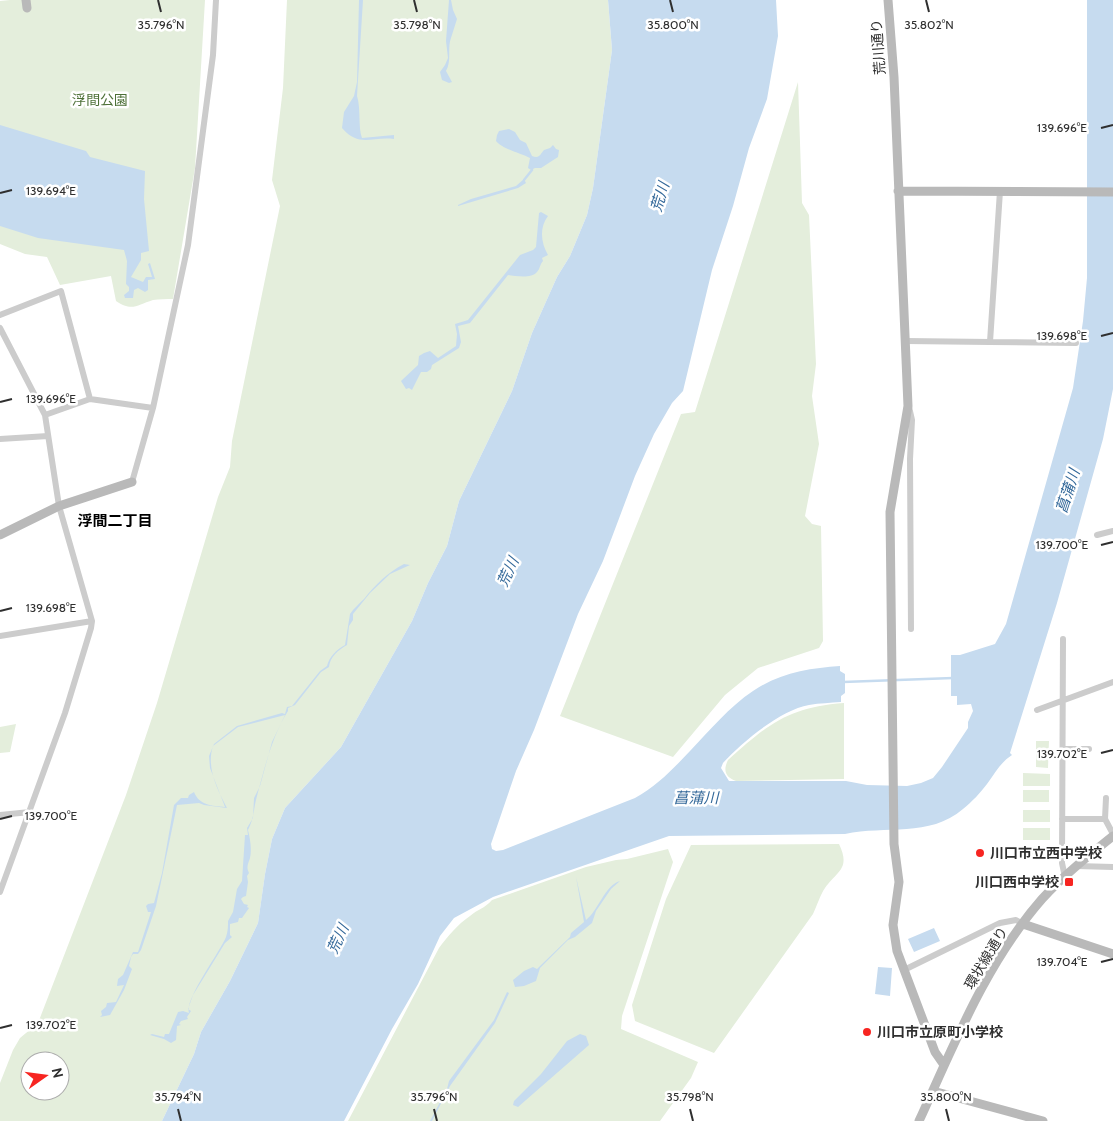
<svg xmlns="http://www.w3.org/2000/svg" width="1113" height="1121" font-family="Cabin,'Noto Sans JP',sans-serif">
  <rect width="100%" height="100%" fill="#fff"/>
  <path fill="#e4eedc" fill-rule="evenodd" d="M 10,0 L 205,0 L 195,168 L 173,299 C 167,299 159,299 153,300 C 137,305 132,312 116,301 L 111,276 L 60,285 L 47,257 L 25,254 L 0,244 L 0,1 Z
    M 287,0 L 608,0 L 612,50 L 593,188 L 587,215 L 570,256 L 557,277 L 532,333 L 512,391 L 459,501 L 447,546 L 428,583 L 412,621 L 341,747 L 285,808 L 272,839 L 265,874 L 258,923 L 230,981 L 201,1032 L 194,1054 L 162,1121 L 0,1121 L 0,1083 L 13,1050 L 20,1038 L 38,1023 L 126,795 L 157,703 L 218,497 L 230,467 L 232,441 L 280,206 L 272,180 L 283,88 ZM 30,1061 L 60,1061 L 60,1091 L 30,1091 Z
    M 798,82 L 802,203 L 809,215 L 816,364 L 812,396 L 819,444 L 805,516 L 812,524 L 821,526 L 823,641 L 819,648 L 758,668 L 725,695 L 673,757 L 560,716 L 681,414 L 695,412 Z
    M 844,703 L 844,779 L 736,781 C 725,777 723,770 728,760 C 768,724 789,707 844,703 Z
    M 16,724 L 10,752 L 0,753 L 0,727 Z
    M 1036,741 L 1049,741 L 1048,768 L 1036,767 Z
    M 1023,773 L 1050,774 L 1050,786 L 1023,786 Z
    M 1023,790 L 1049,790 L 1049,802 L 1023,802 Z
    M 1023,810 L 1050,810 L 1050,822 L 1023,822 Z
    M 1023,828 L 1050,828 L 1050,840 L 1023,840 Z
    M 839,844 C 851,869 837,871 825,888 C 820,895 817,906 813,914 L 714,1053 L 635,1021 L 632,1005 L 666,899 L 691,845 Z
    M 1023,846 L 1050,846 L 1050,858 L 1023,858 Z
    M 668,849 L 673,862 L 622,1016 L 621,1029 L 698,1062 L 691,1078 L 660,1121 L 348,1121 L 439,948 C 448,936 457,925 470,916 C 478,909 484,909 492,900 L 586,867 L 616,860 L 627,859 Z"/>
  <path fill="#c6dbef" d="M 359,0 L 363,0 L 357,96 C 361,108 358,128 362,138 L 394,135 L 394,139 C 372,136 359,148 342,128 L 344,112 L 354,96 L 357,82 Z
    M 449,0 L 451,0 L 453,10 L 457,19 C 455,25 453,32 451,38 C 447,49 452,60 446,71 L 452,82 L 449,83 L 442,80 L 440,72 L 445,65 L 448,58 L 446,41 Z
    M 608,0 L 776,0 L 778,36 L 767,99 L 749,148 L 733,206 L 712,270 L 683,391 L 672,403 L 654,434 L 635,476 L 603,561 L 578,614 L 534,730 L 516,771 L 491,844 L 492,849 L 496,851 L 503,850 L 635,798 C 657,786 673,769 690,751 C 709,731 730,706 753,691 C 779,673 810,668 840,666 L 840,671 L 845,674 L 845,693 L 841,696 L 841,702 C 830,703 820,703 809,705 C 781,710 743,741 723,763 L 721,768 L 729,781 L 846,781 L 867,785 L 907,786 L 921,783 L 933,778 L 942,767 L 968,728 L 968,722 L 973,711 L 971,704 L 957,705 L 957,696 L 951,696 L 951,655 L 960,655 L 995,644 L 1006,624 L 1073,388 L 1083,321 L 1087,278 L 1087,0 L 1113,0 L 1113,389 L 1103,439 L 1057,603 L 1010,753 L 1012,755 C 1000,763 996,772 987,784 C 981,792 972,802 963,809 C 929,838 886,825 845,834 L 669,836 L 493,897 L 454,918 L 440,936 L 418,984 L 392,1029 L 344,1121 L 162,1121 L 194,1054 L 201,1032 L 230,981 L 258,923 L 265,874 L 272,839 L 285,808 L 341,747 L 412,621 L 428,583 L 447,546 L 459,501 L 512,391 L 532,333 L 557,277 L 570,256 L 587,215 L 593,188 L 612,50 Z
    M 0,125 L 86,151 L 90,157 L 145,171 L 144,199 L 149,251 L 141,253 L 141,260 L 131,277 L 143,282 L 146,277 L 152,277 L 148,264 L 150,263 L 155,279 L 148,280 L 148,290 L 145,292 L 138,288 L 134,290 L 133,298 L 125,298 L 124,295 L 129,291 L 129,287 L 126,284 L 127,261 L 124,250 L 38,238 L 0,226 Z
    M 509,129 L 515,132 L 520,140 L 526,143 L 532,156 C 540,159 540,154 544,150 L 550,148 L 553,145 L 556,149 L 559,150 L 558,157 L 541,168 L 535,168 L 531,170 L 528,168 L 530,158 C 521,153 502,149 496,141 L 497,135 L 499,131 Z
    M 524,179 L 526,183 L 518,188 L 458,206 L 458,205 L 471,199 L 516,186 Z
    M 541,212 L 548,216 C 539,228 541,243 548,255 L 542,258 L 543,261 C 540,264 540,269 537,272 C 531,279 516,276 508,275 L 470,323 L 458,326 L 461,342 L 459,348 L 432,365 L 431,369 L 427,372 L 421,372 L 412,390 L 409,388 L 406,389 L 401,381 L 418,365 L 419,356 L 424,353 L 430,351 L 438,358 L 456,346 L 457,334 L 455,324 L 468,320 L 520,255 L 533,250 L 536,247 L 539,213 Z
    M 404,564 L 410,565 L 390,574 L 370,593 L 353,614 L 353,620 L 349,626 L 347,645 C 338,650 330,657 329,667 L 321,672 L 295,705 L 288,708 L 288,711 C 273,734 264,769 257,796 C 253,810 255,816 248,830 C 250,838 252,849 250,858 C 248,864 246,867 249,873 L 247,876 L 248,882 L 246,896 L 243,897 L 241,899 L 244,904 L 248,905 L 247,907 L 249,908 L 242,918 L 239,918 L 238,922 L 230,924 L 230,935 L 232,937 L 225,943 L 193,995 L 188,1009 L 191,1011 L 187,1017 L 188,1019 L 181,1021 L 179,1024 L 181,1025 L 177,1026 L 176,1040 L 171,1043 L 164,1039 L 150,1035 L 152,1034 L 164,1037 L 165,1034 L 169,1034 L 178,1012 L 183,1011 L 189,1013 C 184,1000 220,952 226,937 C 228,931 228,926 228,921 L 233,912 L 237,889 L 242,881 L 245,835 L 248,835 L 247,828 L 253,818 L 254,798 L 260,786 L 272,742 L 285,715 L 238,727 L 213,746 C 206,767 217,789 227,808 L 204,805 L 199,803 L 177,805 L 156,906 L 141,950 L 138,954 L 133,954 L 131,957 L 129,966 L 132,969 L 124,990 L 110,1015 L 100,1017 L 102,1015 L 101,1011 L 106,1007 L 107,1003 L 116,1002 L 124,985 L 117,986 L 118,979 L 123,975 L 133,952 L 138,952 L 151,912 L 148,912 L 146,906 L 148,904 L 154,903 L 162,873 L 174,805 L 181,798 L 188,798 L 189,795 L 194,792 C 199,805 212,806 225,807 L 210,768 L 209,756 L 214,744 L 237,726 L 282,713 L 285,714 L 287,707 L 292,706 L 320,671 L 327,666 C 329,657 337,649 345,645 L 350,614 C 354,608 359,604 364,599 C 375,585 388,572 404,564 Z
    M 576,877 L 586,920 C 598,911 605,885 620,881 L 611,889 L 596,911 L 592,923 L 575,937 L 568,940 L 540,968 L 536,981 L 524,986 L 515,987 L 513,980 L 524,971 L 533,967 L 537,969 L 539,967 L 570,937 L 571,933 L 584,922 Z
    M 934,928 L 940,941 L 914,952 L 908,939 Z
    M 878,967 L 892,968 L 890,996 L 875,994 Z
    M 507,992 L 509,993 L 495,1023 L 450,1086 L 432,1121 L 430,1121 L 447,1089 L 449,1081 L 494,1020 Z
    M 580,1034 L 586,1036 L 589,1045 L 518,1107 L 513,1105 L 514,1101 L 541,1074 L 567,1041 Z"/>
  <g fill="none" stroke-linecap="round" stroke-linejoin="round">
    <path stroke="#c6dbef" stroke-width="2.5" d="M 524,180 L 532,170
      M 843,682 L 953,678"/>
    <path stroke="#ccc" stroke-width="6" d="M 1000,191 L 990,342 L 1076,343
      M 0,315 L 61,291 L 90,399
      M 0,328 L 45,415 L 59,506 L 92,621 L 91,628 L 65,713 L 0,892
      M 906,341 L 990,342
      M 909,407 L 912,420 L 910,459 L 911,629
      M 45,415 L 90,399 L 153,408
      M 0,439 L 48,436
      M 132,482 L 153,408 L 188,245 L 213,55 L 216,0
      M 1097,535 L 1113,531
      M 0,636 L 92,621
      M 1063,639 L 1062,863 L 1065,877
      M 1037,710 L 1113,682
      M 1062,749 L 1089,749
      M 0,815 L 30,812
      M 1062,819 L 1105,819 L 1113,834
      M 1105,819 L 1106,798
      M 1076,866 L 1113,867
      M 904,970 L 1000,923 L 1016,920 L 1023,924"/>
    <path stroke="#b9b9b9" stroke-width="9" d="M 26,0 L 27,8
      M 888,0 L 894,77 L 908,406 L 890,512 L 894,844 L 899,882 L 893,925 L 897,951 L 935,1052 L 944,1065
      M 898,191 L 1113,192
      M 0,535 L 59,506 L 132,482
      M 1023,924 L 1113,954
      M 933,1091 L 1043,1121
      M 919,1121 C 954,1045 986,963 1042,899 C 1063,876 1088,856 1113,836"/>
  </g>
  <path fill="none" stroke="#2f2f2f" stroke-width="2" d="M 158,0 L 161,12M 414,0 L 417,12M 670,0 L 673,12M 926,0 L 929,12M 1101,128 L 1113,125M 0,193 L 12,190M 1101,336 L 1113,333M 0,402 L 12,399M 1101,545 L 1113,542M 0,611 L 12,608M 1101,753 L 1113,750M 0,819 L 12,816M 1101,962 L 1113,959M 0,1028 L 12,1025M 178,1109 L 181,1121M 434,1109 L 437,1121M 690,1109 L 693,1121M 946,1109 L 949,1121"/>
  <g fill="#f72521" stroke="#fff" stroke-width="2">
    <circle cx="980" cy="853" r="5"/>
    <rect x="1064" y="877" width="10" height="10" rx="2.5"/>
    <circle cx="867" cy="1032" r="5"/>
  </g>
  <g text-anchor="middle" stroke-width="5" stroke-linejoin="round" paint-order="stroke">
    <g font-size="14" fill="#2f2f2f" stroke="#fff">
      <text transform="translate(878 47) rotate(-94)" y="5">荒川通り</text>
      <text transform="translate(986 958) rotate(-59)" y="5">環状線通り</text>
    </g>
    <g font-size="14" fill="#4d7038" stroke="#fff">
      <text x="100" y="105">浮間公園</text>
    </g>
    <g font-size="14" font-weight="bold" fill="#2f2f2f" stroke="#fff" text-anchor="start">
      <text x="990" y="858">川口市立西中学校</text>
      <text x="1059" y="887" text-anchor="end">川口西中学校</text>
      <text x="877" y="1037">川口市立原町小学校</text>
    </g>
    <g font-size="15" font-style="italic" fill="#34699a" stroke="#fff">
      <text transform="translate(660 197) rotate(-73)" y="5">荒川</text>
      <text transform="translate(1068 491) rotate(-72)" y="5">菖蒲川</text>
      <text transform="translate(508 572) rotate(-65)" y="5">荒川</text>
      <text x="696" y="803">菖蒲川</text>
      <text transform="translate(338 939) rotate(-65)" y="5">荒川</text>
    </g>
    <g font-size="15" font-weight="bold" fill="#000" stroke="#fff">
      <text x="115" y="526">浮間二丁目</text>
    </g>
  </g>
  <g font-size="12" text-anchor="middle" fill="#2f2f2f" stroke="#fff" stroke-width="5" stroke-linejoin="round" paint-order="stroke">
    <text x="161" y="29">35.796°N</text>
    <text x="417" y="29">35.798°N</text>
    <text x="673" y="29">35.800°N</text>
    <text x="929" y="29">35.802°N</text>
    <text x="1062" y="132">139.696°E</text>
    <text x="51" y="195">139.694°E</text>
    <text x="1062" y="340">139.698°E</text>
    <text x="51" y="403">139.696°E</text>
    <text x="1062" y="549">139.700°E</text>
    <text x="51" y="612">139.698°E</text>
    <text x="1062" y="758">139.702°E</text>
    <text x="51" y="820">139.700°E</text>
    <text x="1062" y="966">139.704°E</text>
    <text x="51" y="1029">139.702°E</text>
    <text x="178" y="1101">35.794°N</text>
    <text x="434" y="1101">35.796°N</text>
    <text x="690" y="1101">35.798°N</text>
    <text x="946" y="1101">35.800°N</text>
  </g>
  <g transform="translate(45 1076) rotate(76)"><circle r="24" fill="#ffffff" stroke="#acacac"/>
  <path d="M0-4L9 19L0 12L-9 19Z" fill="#f72521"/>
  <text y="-8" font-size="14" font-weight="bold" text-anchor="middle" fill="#2f2f2f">N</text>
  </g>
</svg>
